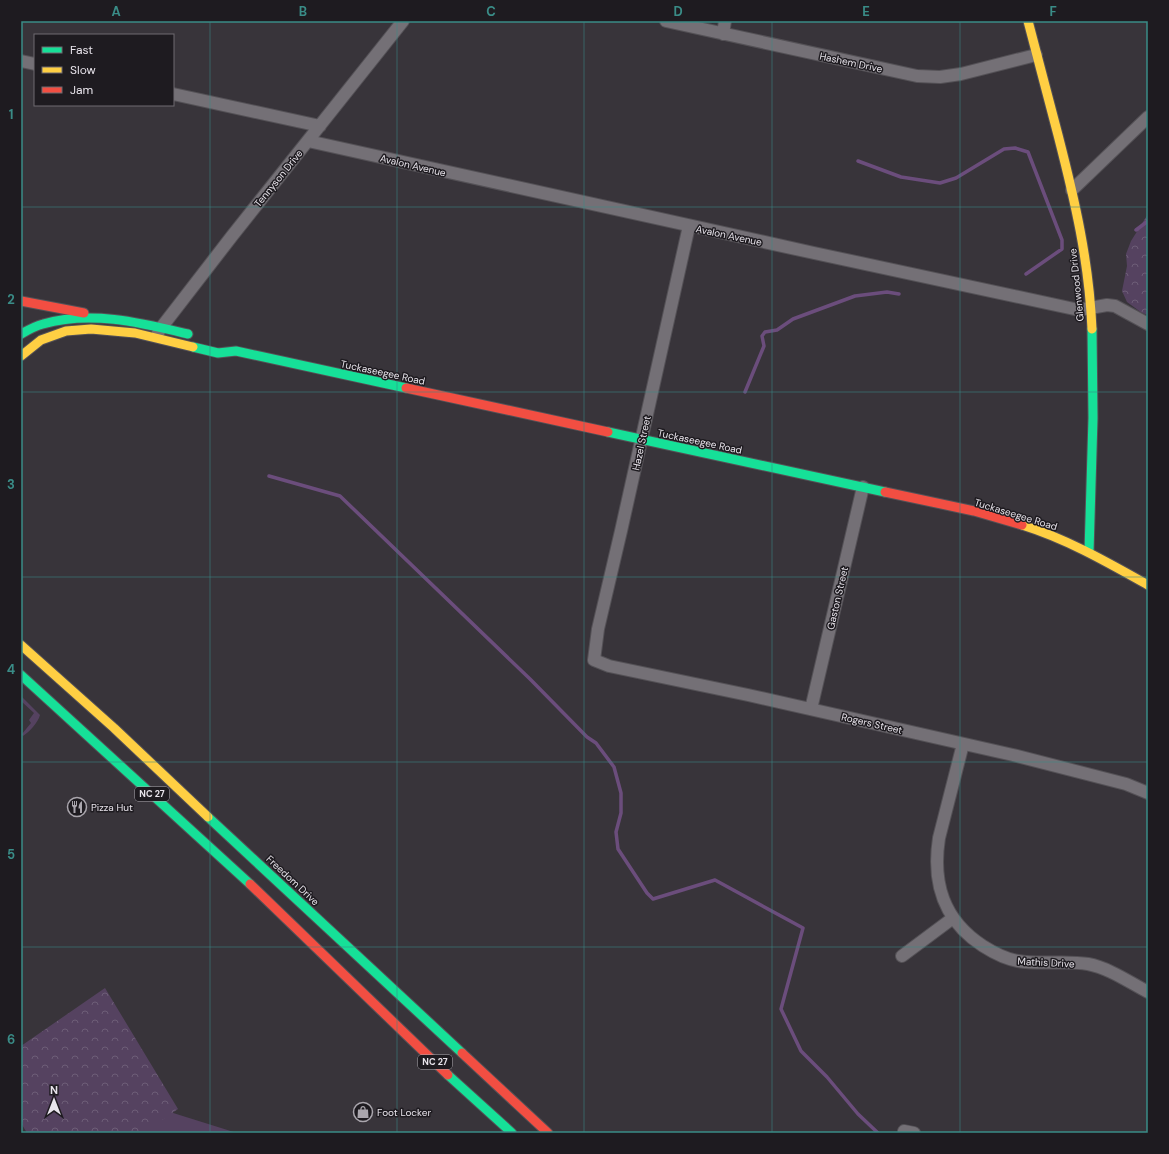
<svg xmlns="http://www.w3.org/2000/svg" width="1169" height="1154" font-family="'DM Sans',sans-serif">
  <defs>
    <pattern id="forest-crowns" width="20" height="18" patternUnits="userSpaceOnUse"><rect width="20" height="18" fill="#554260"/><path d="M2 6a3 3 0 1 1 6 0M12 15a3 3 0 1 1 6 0" fill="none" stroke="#6d5d77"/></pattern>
  </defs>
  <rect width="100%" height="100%" fill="#38343a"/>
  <path fill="#554260" d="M 21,696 L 40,715 C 38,723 29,732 23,736 L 22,735 L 22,734 L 31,723 L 29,720 L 34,713 L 21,701 Z
    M 170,1112 L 237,1133 L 137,1133 Z"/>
  <path fill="url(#forest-crowns)" d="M 1148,214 L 1148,315 L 1142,313 L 1127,302 L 1122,291 L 1127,266 L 1126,254 L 1131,241 Z
    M 105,988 L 178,1109 L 143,1133 L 27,1133 L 21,1123 L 21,1046 Z"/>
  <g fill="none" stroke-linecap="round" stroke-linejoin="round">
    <path stroke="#6b4d7c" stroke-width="3.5" d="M 858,161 L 901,177 L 940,183 L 956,178 L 1004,149 L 1015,148 L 1028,152 L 1062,240 L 1062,249 L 1026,274
      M 1136,230 L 1148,221
      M 745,392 L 764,346 L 762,336 L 765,332 L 777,330 L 793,319 L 855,296 L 887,292 L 899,294
      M 269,476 L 340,496 L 530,679 L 587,737 L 596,743 L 614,767 L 621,793 L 621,813 L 616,832 L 618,849 L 647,893 L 653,899 L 715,880 L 803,928 L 781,1009 L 801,1051 L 827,1077 L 858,1114 L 878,1133"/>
    <defs>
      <path id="street" d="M 666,21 L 917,76 L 940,77 L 961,74 L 1036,55
        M 723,34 L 725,21
        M 21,61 L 35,64
        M 173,94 L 320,126
        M 308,141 L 814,253 L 1079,310 L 1107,305 L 1115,306 L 1148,324
        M 1072,190 L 1148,117
        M 689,226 L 621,531 L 598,629 L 594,660 L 609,666 L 748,695 L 1013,755 L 1126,784 L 1148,793
        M 158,333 L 161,328 L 232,236 L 403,21
        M 811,709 L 863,487
        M 963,744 L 939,838 C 932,883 943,920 983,946 C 994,953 1005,959 1018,961 C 1041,965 1065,960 1088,964 C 1109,968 1129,982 1148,992
        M 902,956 L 953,918
        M 904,1131 L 914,1133"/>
      <path id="fast" d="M 21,334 C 28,330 35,326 43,324 C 91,310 142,323 188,334
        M 193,347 L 218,353 L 236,351 L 406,388
        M 608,432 L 885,492
        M 1089,552 L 1093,418 L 1092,329
        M 21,675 L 250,884
        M 208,817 L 462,1053
        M 448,1075 L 512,1133"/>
      <path id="slow" d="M 1028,21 C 1038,59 1048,97 1058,135 C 1075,201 1089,261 1092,329
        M 21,356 L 41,340 L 66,331 L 91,329 L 135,333 L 193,347
        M 1022,525 C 1067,539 1107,562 1148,585
        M 21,645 L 114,728 L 208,817"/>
      <path id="jam" d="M 21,301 L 84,313
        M 406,388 L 608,432
        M 885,492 L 974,511 L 1022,525
        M 250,884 L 448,1075
        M 462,1053 L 548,1133"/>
    </defs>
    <use href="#street" stroke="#545156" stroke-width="14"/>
    <use href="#fast" stroke="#545156" stroke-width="11"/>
    <use href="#slow" stroke="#545156" stroke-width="11"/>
    <use href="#jam" stroke="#545156" stroke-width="11"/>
    <use href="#street" stroke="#747076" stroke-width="12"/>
    <use href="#fast" stroke="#16e098" stroke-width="9"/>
    <use href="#slow" stroke="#ffcf43" stroke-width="9"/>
    <use href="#jam" stroke="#f24e42" stroke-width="9"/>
  </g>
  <path fill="none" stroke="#3a8c87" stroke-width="1" stroke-opacity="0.55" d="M 210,21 L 210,1133M 397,21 L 397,1133M 584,21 L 584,1133M 772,21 L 772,1133M 960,21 L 960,1133M 21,207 L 1148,207M 21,392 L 1148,392M 21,577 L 1148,577M 21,762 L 1148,762M 21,947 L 1148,947"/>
  <defs>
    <symbol id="restaurant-ring" viewBox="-11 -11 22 22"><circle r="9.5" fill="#1e1b20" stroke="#aaa6ad" stroke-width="1.5"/><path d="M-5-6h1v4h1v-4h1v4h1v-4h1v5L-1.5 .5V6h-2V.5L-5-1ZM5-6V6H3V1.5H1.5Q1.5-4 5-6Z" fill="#aaa6ad"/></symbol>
    <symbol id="shop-ring" viewBox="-11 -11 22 22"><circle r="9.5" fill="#1e1b20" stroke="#aaa6ad" stroke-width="1.5"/><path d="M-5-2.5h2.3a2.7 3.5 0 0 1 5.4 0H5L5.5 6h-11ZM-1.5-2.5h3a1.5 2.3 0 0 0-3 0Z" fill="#aaa6ad"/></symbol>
  </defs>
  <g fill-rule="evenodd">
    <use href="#restaurant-ring" x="66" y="796" width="22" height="22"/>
    <use href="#shop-ring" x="352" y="1101" width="22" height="22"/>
  </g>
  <g text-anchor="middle" stroke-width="3" stroke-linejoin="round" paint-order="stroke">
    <g fill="#1e1b20" stroke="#aba8ae" stroke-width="1">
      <rect x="135" y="787" width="34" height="14" rx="3"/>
      <rect x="418" y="1055" width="34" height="14" rx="3"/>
    </g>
    <g font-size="9" font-weight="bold" fill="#e8e4eb">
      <text x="152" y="797">NC 27</text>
      <text x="435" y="1065">NC 27</text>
    </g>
    <g font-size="10" fill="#e8e4eb" stroke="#1e1b20">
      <text transform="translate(851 62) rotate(12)" y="4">Hashem Drive</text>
      <text transform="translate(413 165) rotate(13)" y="4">Avalon Avenue</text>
      <text transform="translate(278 178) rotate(-51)" y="4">Tennyson Drive</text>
      <text transform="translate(729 235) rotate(12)" y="4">Avalon Avenue</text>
      <text transform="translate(1076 285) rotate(-96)" y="4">Glenwood Drive</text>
      <text transform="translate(383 372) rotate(12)" y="4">Tuckaseegee Road</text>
      <text transform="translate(700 441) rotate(12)" y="4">Tuckaseegee Road</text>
      <text transform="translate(641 443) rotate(-78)" y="4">Hazel Street</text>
      <text transform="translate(1016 514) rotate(17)" y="4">Tuckaseegee Road</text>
      <text transform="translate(837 598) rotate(-77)" y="4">Gaston Street</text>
      <text transform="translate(872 723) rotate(13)" y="4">Rogers Street</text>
      <text transform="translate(293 880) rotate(43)" y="4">Freedom Drive</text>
      <text transform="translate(1046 962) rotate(3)" y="4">Mathis Drive</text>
    </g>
    <g font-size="10" fill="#e8e4eb" stroke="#1e1b20" text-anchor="start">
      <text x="91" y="811">Pizza Hut</text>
      <text x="377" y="1116">Foot Locker</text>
    </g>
  </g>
  <rect width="1169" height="1154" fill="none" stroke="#1e1b20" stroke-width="44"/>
  <rect x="34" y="34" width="140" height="72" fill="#1e1b20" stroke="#6f6b71"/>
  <rect x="42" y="47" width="20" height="6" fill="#16e098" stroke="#6f6b71"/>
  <text x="70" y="54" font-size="12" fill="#e8e4eb">Fast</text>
  <rect x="42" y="67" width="20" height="6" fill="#ffcf43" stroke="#6f6b71"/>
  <text x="70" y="74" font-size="12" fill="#e8e4eb">Slow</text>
  <rect x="42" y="87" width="20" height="6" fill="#f24e42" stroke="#6f6b71"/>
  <text x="70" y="94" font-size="12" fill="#e8e4eb">Jam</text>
  <g transform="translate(54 1100)" stroke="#1e1b20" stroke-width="3" paint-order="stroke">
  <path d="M0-3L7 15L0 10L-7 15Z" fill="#e8e4eb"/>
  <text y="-6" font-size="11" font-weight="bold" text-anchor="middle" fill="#e8e4eb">N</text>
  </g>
  <rect x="22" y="22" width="1125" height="1110" fill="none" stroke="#3a8c87" stroke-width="1.5"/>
  <g font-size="13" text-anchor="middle" font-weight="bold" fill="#3a8c87">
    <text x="116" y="16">A</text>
    <text x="303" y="16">B</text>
    <text x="491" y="16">C</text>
    <text x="678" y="16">D</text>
    <text x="866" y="16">E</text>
    <text x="1053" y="16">F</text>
    <text x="11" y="119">1</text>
    <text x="11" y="304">2</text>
    <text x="11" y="489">3</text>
    <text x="11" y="674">4</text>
    <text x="11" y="859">5</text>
    <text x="11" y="1044">6</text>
  </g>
</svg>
